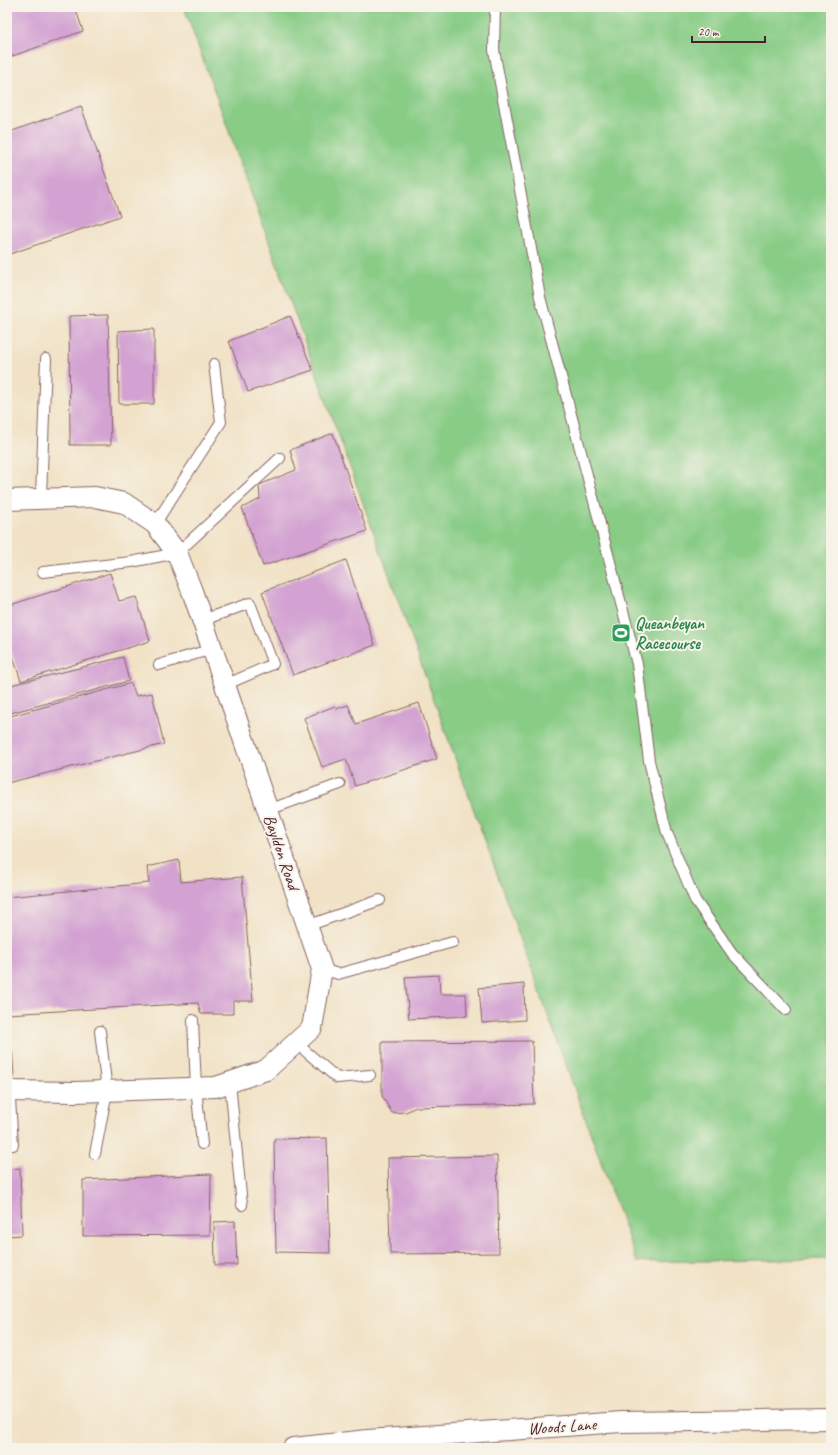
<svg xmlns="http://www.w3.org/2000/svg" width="838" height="1455" font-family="Caveat,sans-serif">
  <rect width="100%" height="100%" fill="#f7f3e8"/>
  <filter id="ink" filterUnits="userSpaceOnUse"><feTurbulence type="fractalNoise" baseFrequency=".025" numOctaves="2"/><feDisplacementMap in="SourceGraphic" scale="8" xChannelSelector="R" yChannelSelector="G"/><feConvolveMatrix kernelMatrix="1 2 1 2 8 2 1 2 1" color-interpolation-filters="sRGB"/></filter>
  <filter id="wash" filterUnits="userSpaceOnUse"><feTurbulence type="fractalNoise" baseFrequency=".012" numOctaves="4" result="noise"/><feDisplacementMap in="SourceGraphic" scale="16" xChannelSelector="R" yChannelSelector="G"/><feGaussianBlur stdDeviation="0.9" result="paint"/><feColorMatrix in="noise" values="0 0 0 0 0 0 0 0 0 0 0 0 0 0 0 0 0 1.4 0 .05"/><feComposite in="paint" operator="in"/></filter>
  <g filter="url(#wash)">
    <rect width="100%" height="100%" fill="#f1e2c6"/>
    <path fill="#88cc86" stroke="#697658" d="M 184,7 L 831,7 L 831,1259 L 637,1262 Z"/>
    <g id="blocks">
      <path fill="#d3a2d2" d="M 7,7 L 75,7 L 83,31 L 7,58 Z
        M 81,106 L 120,216 L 7,255 L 7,133 Z
        M 108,315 L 111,445 L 70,445 L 69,316 Z
        M 290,316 L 313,370 L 248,392 L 229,341 Z
        M 154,329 L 154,404 L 119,404 L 118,331 Z
        M 333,433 L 367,531 L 263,566 L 242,508 L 260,499 L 259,485 L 296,470 L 290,450 Z
        M 346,560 L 375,645 L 293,675 L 262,592 Z
        M 110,573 L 119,601 L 136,597 L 150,641 L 21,681 L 7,639 L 7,606 Z
        M 123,657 L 129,681 L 7,714 L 7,686 Z
        M 131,683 L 136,696 L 152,693 L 164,744 L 7,783 L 7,717 Z
        M 419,703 L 437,759 L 355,786 L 346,759 L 322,767 L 304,718 L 335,706 L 336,709 L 348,705 L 356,724 Z
        M 179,860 L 181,882 L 242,877 L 253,1001 L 233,1001 L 233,1014 L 201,1014 L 198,1003 L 7,1014 L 7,897 L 149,883 L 147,867 Z
        M 439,975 L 440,994 L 466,994 L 467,1016 L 409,1019 L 405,977 Z
        M 524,984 L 525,1020 L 482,1023 L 479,988 Z
        M 532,1041 L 534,1104 L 416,1107 L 406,1112 L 392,1113 L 382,1096 L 382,1042 Z
        M 327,1138 L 330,1253 L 276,1252 L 274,1139 Z
        M 497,1156 L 499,1253 L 390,1254 L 388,1158 Z
        M 20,1168 L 22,1235 L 7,1236 L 7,1169 Z
        M 211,1174 L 210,1235 L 83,1236 L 83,1180 Z
        M 235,1221 L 237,1265 L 215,1265 L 214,1222 Z"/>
    </g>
  </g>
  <g filter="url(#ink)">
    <use href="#blocks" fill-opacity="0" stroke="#846361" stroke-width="1"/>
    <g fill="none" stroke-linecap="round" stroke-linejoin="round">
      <defs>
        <path id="lane" d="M 495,7 L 494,50 L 540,297 L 637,664 L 649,761 L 667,833 L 695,900 L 732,953 L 786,1010
          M 41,498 L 46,359
          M 155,524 L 221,422 L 214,364
          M 43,572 L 131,562 L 177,553 L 280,458
          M 203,620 L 250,603 L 273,664 L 225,685
          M 159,665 L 212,649
          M 268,810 L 340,784
          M 307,926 L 380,900
          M 322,969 L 338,974 L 453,942
          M 193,1020 L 196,1088 L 202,1144
          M 296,1043 L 337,1078 L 370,1075
          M 7,1054 L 13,1145 L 7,1145
          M 230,1083 L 242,1205
          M 95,1154 L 107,1091 L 100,1031"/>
        <path id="street" d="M 7,500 L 95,497 L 124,503 L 155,524 L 177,553 L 192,591 L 225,685 L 322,969 L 312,1028 L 266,1070 L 216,1087 L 76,1092 L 7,1091
          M 293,1448 L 368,1440 L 621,1422 L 831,1419"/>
      </defs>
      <use href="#lane" stroke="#846361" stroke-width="12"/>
      <use href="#street" stroke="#846361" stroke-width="22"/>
      <use href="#lane" stroke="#fff" stroke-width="10"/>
      <use href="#street" stroke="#fff" stroke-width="20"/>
    </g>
  </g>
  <defs>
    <symbol id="stadium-square" viewBox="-11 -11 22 22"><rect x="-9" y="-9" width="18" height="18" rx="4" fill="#2e9e5b" stroke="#f7f3e8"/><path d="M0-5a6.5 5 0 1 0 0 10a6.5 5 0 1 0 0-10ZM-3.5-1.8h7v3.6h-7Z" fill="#fff"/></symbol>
  </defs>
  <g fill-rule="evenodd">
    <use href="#stadium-square" x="610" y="622" width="22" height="22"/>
  </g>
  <g text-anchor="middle" stroke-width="4" stroke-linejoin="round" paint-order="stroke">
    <g font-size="17" font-weight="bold" fill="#27864d" stroke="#f7f3e8" text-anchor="start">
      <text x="635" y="629">Queanbeyan<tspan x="635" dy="20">Racecourse</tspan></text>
    </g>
    <g font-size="17" fill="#4a1f2b" stroke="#f7f3e8">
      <text transform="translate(282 852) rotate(71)" y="6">Bayldon Road</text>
      <text transform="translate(562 1426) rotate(-4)" y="6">Woods Lane</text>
    </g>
  </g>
  <rect width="838" height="1455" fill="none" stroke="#f7f3e8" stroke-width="24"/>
  <path d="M692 36v6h73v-6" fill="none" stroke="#4a1f2b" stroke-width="2"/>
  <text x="698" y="36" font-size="12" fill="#4a1f2b" stroke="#f7f3e8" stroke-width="3" paint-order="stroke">20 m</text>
</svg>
